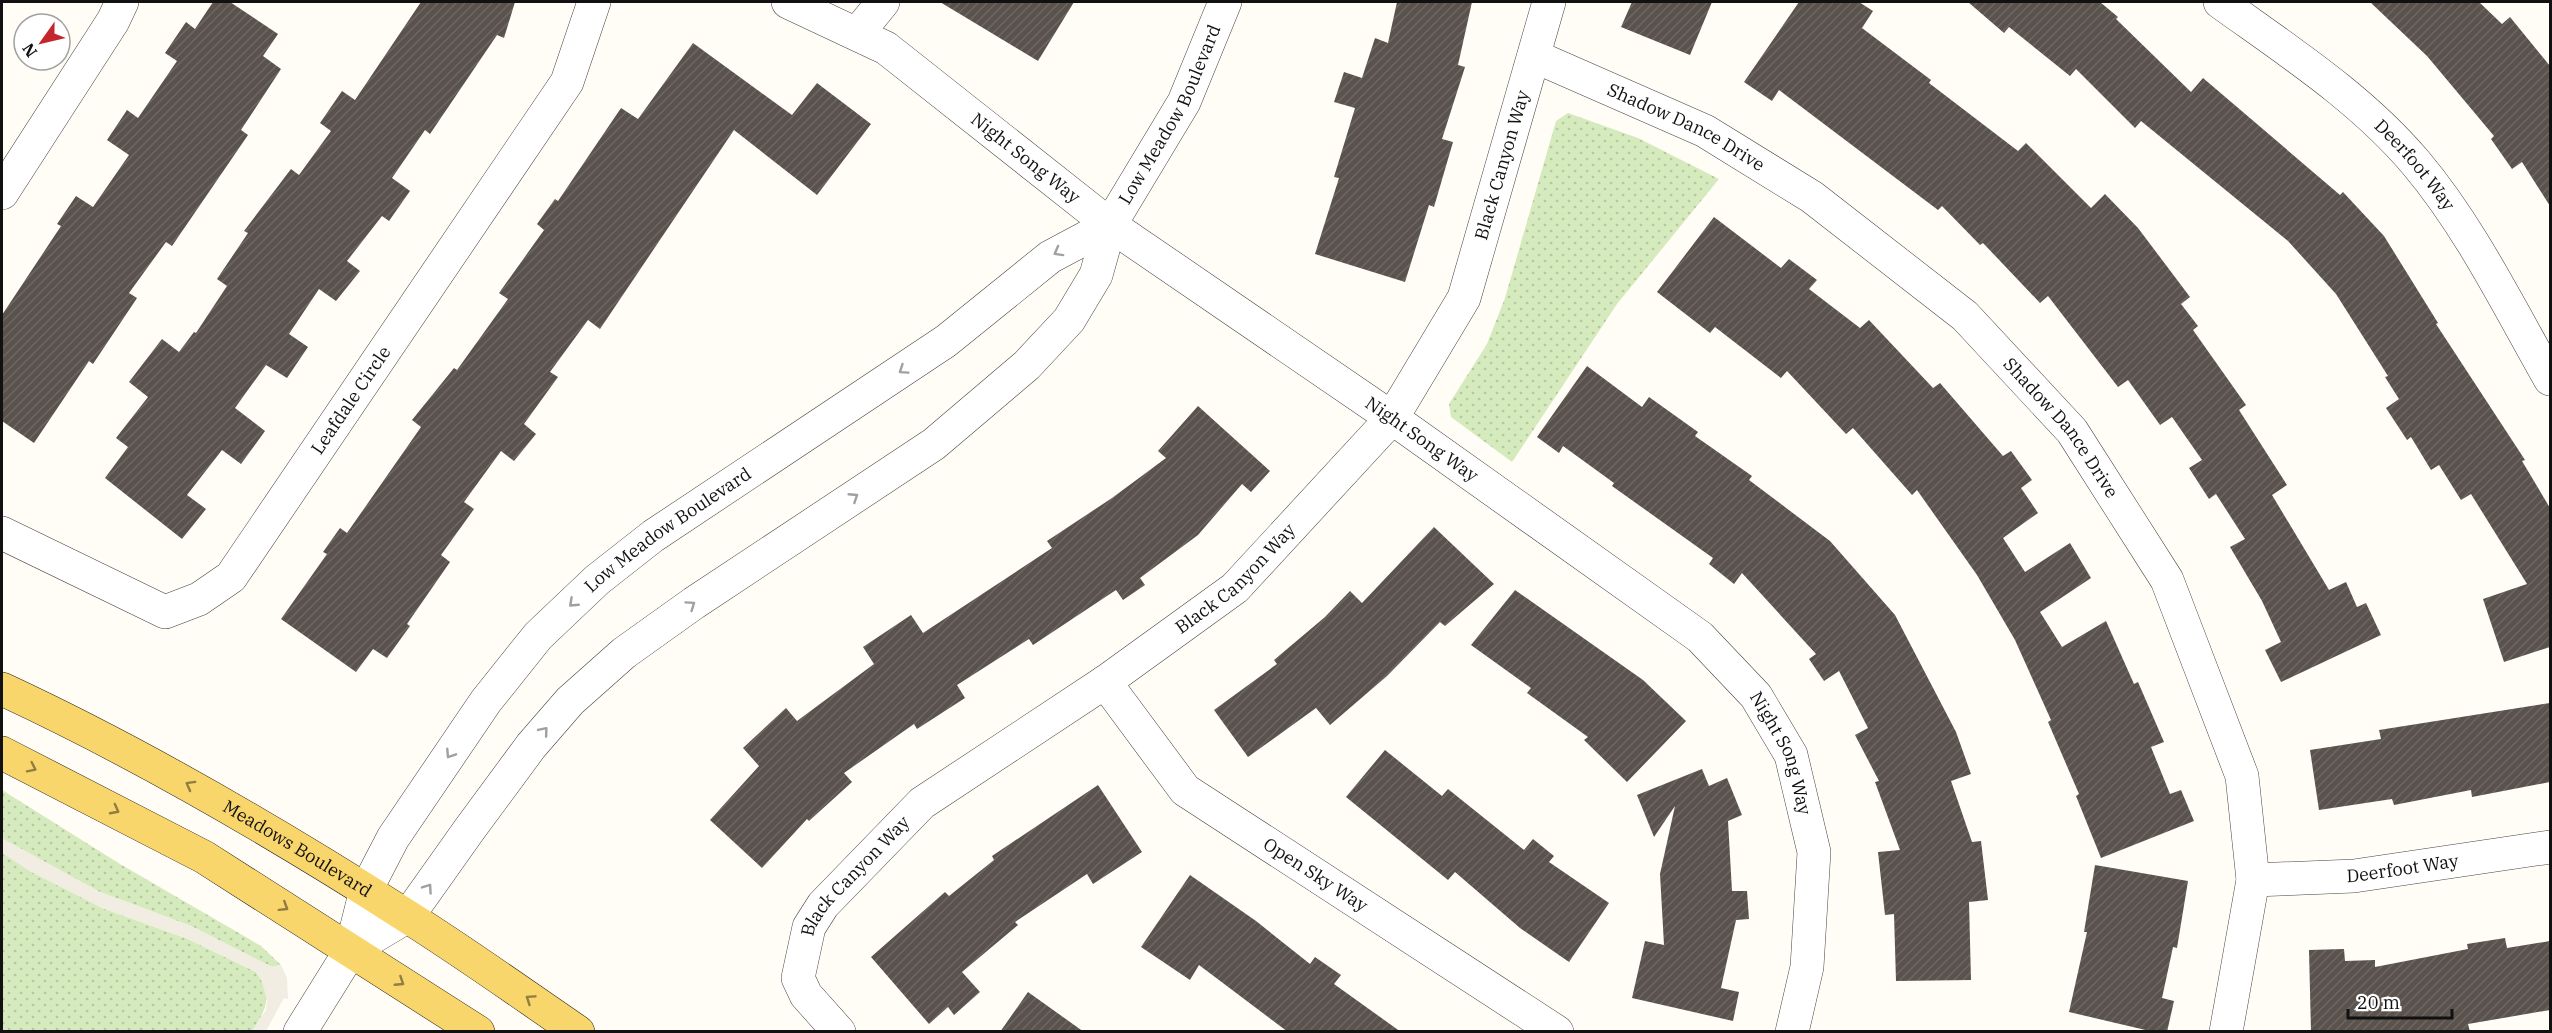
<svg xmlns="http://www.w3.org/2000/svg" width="2552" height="1033" font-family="'IBM Plex Serif',serif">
  <defs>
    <pattern id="green-dots" width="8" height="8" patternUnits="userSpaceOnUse" patternTransform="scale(1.5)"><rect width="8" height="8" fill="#d5ebbd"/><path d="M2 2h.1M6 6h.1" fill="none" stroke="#b6c8a1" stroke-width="1.8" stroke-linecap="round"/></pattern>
    <pattern id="building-hatch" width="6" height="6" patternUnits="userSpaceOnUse" patternTransform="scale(1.5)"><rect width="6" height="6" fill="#5a524d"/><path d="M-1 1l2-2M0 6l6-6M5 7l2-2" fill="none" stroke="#6d6662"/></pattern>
  </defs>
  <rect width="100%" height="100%" fill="#fffdf5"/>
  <path fill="url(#green-dots)" d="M 1568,113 L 1638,138 L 1719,179 L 1617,304 L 1512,462 L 1451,417 L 1449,404 L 1487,344 L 1505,298 L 1556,121 Z
    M 2,790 L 120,864 L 261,946 L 281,965 L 272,967 L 191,926 L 100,892 L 10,844 L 2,838 Z
    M 2,853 L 102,908 L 188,939 L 256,972 C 274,996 266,1010 252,1031 L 2,1031 Z"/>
  <path fill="#f1ede2" d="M 2,838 L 100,892 L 191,926 L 272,967 L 281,965 L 287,978 L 288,999 L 284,998 L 266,1031 L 252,1031 L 266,1010 L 267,1000 L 261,979 L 256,972 L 188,939 L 102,908 L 31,872 L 2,853 Z"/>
  <path fill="url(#building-hatch)" d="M 213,2 L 230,2 L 278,34 L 263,56 L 281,69 L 241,130 L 248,135 L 172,246 L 166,242 L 129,293 L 137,298 L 93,364 L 89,361 L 34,443 L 2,421 L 2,315 L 61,226 L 57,224 L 76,196 L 93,207 L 129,155 L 107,140 L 127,110 L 138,118 L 177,61 L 165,53 L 186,22 L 195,29 Z
    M 421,2 L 515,2 L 504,38 L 497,35 L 430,134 L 425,130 L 392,178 L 410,191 L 389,221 L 382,216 L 347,261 L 360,271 L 336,301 L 319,289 L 289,334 L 308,347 L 287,378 L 266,365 L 235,408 L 265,431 L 241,464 L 222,450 L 187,495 L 206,509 L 182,539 L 105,478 L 128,447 L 116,438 L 148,397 L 129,382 L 162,339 L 179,352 L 194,332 L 196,333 L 227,286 L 217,279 L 248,233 L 244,231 L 291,169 L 299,175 L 331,131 L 320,123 L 342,91 L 355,100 Z
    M 940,2 L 1074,2 L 1038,61 Z
    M 1397,2 L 1472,2 L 1458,65 L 1465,67 L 1442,139 L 1453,142 L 1434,207 L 1429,205 L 1405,282 L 1315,254 L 1339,178 L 1334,177 L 1355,108 L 1334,102 L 1344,72 L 1362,78 L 1375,38 L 1388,43 Z
    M 1632,2 L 1712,2 L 1690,55 L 1621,27 Z
    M 1799,2 L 1859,2 L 1873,11 L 1862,28 L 1931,80 L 1929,83 L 2018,151 L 2026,143 L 2091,208 L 2105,194 L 2138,228 L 2190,297 L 2181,304 L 2198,326 L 2193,330 L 2246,405 L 2239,410 L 2287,485 L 2272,495 L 2329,590 L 2346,582 L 2357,607 L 2366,603 L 2381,635 L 2281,682 L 2265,650 L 2281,642 L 2262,601 L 2230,547 L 2245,539 L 2216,494 L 2209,499 L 2189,468 L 2202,460 L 2172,417 L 2160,425 L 2128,380 L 2118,387 L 2048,296 L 2040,303 L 1983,243 L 1980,245 L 1942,206 L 1938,210 L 1779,90 L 1772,101 L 1744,82 Z
    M 1968,2 L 2100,2 L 2118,17 L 2116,19 L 2191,92 L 2203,78 L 2340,195 L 2343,192 L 2384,236 L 2438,323 L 2436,324 L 2525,460 L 2522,461 L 2550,508 L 2550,647 L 2504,662 L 2483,599 L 2527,584 L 2471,494 L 2461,500 L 2439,465 L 2431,470 L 2411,437 L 2407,440 L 2386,408 L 2399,399 L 2385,377 L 2388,376 L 2336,294 L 2288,241 L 2141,121 L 2135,128 L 2076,69 L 2070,76 L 2009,27 L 2004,33 Z
    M 2370,2 L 2479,2 L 2502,24 L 2510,17 L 2550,66 L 2550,206 L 2522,162 L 2512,169 L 2491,139 L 2494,136 L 2427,56 Z
    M 693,43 L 792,115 L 817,83 L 871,124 L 817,195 L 734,130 L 600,329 L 588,320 L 550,372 L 558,377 L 524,424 L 536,434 L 514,461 L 501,451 L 464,502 L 474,509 L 441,555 L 450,562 L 407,624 L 410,626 L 387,658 L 373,649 L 356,672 L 281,619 L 327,554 L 323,552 L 340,528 L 347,533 L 421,427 L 412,420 L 454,368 L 457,370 L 508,299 L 499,293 L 544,230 L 537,224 L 555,199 L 558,201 L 621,108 L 638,119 Z
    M 1714,217 L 1781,268 L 1789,259 L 1817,280 L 1809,289 L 1860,328 L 1869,320 L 1933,388 L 1940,383 L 2003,456 L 2011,451 L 2032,480 L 2021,488 L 2038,513 L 2003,538 L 2025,572 L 2070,543 L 2091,578 L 2040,612 L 2062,647 L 2106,621 L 2134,684 L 2138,682 L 2164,742 L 2151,747 L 2170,794 L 2181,790 L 2194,821 L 2101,858 L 2076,796 L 2079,794 L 2048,722 L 2051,720 L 2015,640 L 1977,575 L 1917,490 L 1912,495 L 1853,428 L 1846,434 L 1787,371 L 1781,378 L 1715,327 L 1710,333 L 1657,292 Z
    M 1587,366 L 1642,407 L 1649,397 L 1698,432 L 1695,436 L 1752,476 L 1749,480 L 1830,541 L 1895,615 L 1956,732 L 1971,774 L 1951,781 L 1972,842 L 1981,841 L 1988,900 L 1969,902 L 1971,980 L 1896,981 L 1894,914 L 1885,915 L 1878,852 L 1900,850 L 1875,782 L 1879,781 L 1855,735 L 1868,728 L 1839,671 L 1824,681 L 1809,659 L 1816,654 L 1742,573 L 1734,584 L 1709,564 L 1713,558 L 1612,486 L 1614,483 L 1563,446 L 1559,453 L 1537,437 Z
    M 1198,406 L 1270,471 L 1251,492 L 1242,484 L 1198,535 L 1140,578 L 1145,585 L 1123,600 L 1116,590 L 1033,645 L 1029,639 L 957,685 L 965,698 L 917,729 L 914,724 L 844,773 L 852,782 L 809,821 L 807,819 L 762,868 L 710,820 L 759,766 L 743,748 L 786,708 L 797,721 L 874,664 L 863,647 L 911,615 L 923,633 L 1052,548 L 1047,541 L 1112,498 L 1166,458 L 1158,451 Z
    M 1434,527 L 1494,584 L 1445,626 L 1440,622 L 1387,676 L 1330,725 L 1316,708 L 1248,757 L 1214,710 L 1277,664 L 1274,660 L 1325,617 L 1350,591 L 1362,603 Z
    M 1515,590 L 1643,680 L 1686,721 L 1627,782 L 1584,740 L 1588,737 L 1527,693 L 1531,688 L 1471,645 Z
    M 2550,703 L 2550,782 L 2472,797 L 2471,790 L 2394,805 L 2392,799 L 2319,810 L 2310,750 L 2381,739 L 2379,730 Z
    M 1385,750 L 1442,796 L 1448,789 L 1524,850 L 1533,839 L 1554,856 L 1549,862 L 1609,903 L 1569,962 L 1520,928 L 1455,872 L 1448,880 L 1346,797 Z
    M 1702,769 L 1709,786 L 1727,778 L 1742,815 L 1728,821 L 1732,891 L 1747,891 L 1749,919 L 1736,920 L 1721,988 L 1739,992 L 1733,1021 L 1632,998 L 1645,941 L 1664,945 L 1660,874 L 1675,806 L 1654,837 L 1637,795 Z
    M 1098,785 L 1142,852 L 1093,884 L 1087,874 L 1015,922 L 1018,925 L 962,972 L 980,992 L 954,1015 L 948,1007 L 929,1024 L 871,957 L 945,892 L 949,896 L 994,860 L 992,856 Z
    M 2095,865 L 2188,881 L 2177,948 L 2173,947 L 2162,998 L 2174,1001 L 2167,1032 L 2154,1032 L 2069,1012 L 2087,932 L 2084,932 Z
    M 1190,875 L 1256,921 L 1310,964 L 1315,957 L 1341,975 L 1334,984 L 1401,1032 L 1288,1032 L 1199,965 L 1190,980 L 1141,947 Z
    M 2505,938 L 2507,948 L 2550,941 L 2550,1010 L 2468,1024 L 2470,1032 L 2311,1032 L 2309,950 L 2344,949 L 2345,961 L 2375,960 L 2375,967 L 2468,949 L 2467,944 Z
    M 1028,992 L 1084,1032 L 1000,1032 Z"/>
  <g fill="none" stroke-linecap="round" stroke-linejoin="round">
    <defs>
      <g id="minor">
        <path id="s1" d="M 788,2 L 886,48 L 1110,225 L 1392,418 L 1700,637 L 1756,696 L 1791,755 L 1814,852 L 1807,967 L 1792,1032"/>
        <path id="s2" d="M 2220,2 C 2288,51 2361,98 2416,163 C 2470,227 2509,307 2550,379"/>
        <path d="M 857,34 L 883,2"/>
        <path id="s3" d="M 1534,56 L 1705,131 L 1812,197 L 1965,316 L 2072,431 L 2167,580 L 2242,776 L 2253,880 L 2226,1032"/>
        <path d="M 2,193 L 113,21 L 122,2"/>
        <path id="s4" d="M 2,533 L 165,612 L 199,599 L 231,577 L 567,82 L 594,2"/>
        <path id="s5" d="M 1105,682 L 1185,790 L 1557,1032"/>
        <path id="s6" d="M 2253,880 L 2354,876 L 2550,847"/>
        <path id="s7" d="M 351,950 L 408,916 L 469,830 L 531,746 L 570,701 L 624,653 L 694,603 L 934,444 L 1027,365 L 1069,320 L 1096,275 L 1110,225 L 1184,102 L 1225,2"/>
        <path id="s8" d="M 300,1032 L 351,950 L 366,890 L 393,838 L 486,701 L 538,636 L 597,580 L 653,536 L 946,341 L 1050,257 L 1110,225"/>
        <path id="s9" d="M 839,1032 L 806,995 L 798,978 L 809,927 L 823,905 L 922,803 L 1105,682 L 1235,588 L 1392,418 L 1464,298 L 1549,2"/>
      </g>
      <g id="major">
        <path id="s10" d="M 2,689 C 142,754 275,832 405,915 C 464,952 521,993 578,1032"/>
        <path d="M 2,753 L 204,857 L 478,1032"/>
      </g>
    </defs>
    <use href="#minor" stroke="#444" stroke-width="34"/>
    <use href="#major" stroke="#222" stroke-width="34"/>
    <use href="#minor" stroke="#fff" stroke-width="33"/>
    <use href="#major" stroke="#f9d66b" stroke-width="33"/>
  </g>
  <defs><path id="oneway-chevron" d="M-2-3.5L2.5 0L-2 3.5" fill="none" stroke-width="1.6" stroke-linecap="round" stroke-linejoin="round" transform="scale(1.5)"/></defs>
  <g stroke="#a0a0a0">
    <use href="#oneway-chevron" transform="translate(1058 252) rotate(151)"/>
    <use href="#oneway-chevron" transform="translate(903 370) rotate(146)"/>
    <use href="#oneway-chevron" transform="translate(854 497) rotate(-33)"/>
    <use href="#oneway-chevron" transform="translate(573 603) rotate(137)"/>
    <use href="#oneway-chevron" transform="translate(691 605) rotate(-35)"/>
    <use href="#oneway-chevron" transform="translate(544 731) rotate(-50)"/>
    <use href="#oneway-chevron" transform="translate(450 754) rotate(123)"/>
    <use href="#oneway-chevron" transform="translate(428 888) rotate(-55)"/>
  </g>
  <g stroke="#917d42">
    <use href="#oneway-chevron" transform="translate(32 768) rotate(26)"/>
    <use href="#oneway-chevron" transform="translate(190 785) rotate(-151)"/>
    <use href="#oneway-chevron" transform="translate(115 810) rotate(28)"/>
    <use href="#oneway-chevron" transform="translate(284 907) rotate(32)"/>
    <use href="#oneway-chevron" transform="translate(400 982) rotate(33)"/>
    <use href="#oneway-chevron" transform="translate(530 999) rotate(-146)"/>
  </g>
  <g text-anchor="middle" stroke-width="6" stroke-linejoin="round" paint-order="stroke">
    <g font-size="18" fill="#111" stroke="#fff">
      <text dy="6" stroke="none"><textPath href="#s7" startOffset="1196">Low Meadow Boulevard</textPath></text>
      <text dy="6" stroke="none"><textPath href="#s3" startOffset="168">Shadow Dance Drive</textPath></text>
      <text dy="6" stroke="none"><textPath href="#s1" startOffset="286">Night Song Way</textPath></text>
      <text dy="6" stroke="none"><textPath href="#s9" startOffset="1178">Black Canyon Way</textPath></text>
      <text dy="6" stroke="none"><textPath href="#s2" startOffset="255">Deerfoot Way</textPath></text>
      <text dy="6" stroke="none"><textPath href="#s4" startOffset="470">Leafdale Circle</textPath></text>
      <text dy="6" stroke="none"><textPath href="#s3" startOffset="654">Shadow Dance Drive</textPath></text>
      <text dy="6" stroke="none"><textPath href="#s1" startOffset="772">Night Song Way</textPath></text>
      <text dy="6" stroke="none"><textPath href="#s8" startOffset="634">Low Meadow Boulevard</textPath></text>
      <text dy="6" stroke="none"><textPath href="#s9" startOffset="675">Black Canyon Way</textPath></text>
      <text dy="6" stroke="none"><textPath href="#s1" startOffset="1258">Night Song Way</textPath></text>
      <text dy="6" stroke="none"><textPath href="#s10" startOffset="336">Meadows Boulevard</textPath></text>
      <text dy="6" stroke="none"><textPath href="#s6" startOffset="150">Deerfoot Way</textPath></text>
      <text dy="6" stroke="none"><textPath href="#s5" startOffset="290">Open Sky Way</textPath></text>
      <text dy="6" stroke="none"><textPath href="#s9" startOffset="189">Black Canyon Way</textPath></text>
    </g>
  </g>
  <rect width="2552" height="1033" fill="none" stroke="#111111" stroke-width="6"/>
  <g transform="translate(42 42) rotate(236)"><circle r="28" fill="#ffffff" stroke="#a0a0a0" stroke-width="1.5"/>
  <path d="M0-4.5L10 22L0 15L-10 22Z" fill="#c4262e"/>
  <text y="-9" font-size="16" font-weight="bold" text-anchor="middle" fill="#111111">N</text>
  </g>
  <path d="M2348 1009v9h104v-9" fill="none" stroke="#111111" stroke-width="3"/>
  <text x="2357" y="1009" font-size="18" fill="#111111" stroke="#ffffff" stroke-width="4.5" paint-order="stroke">20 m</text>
</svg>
